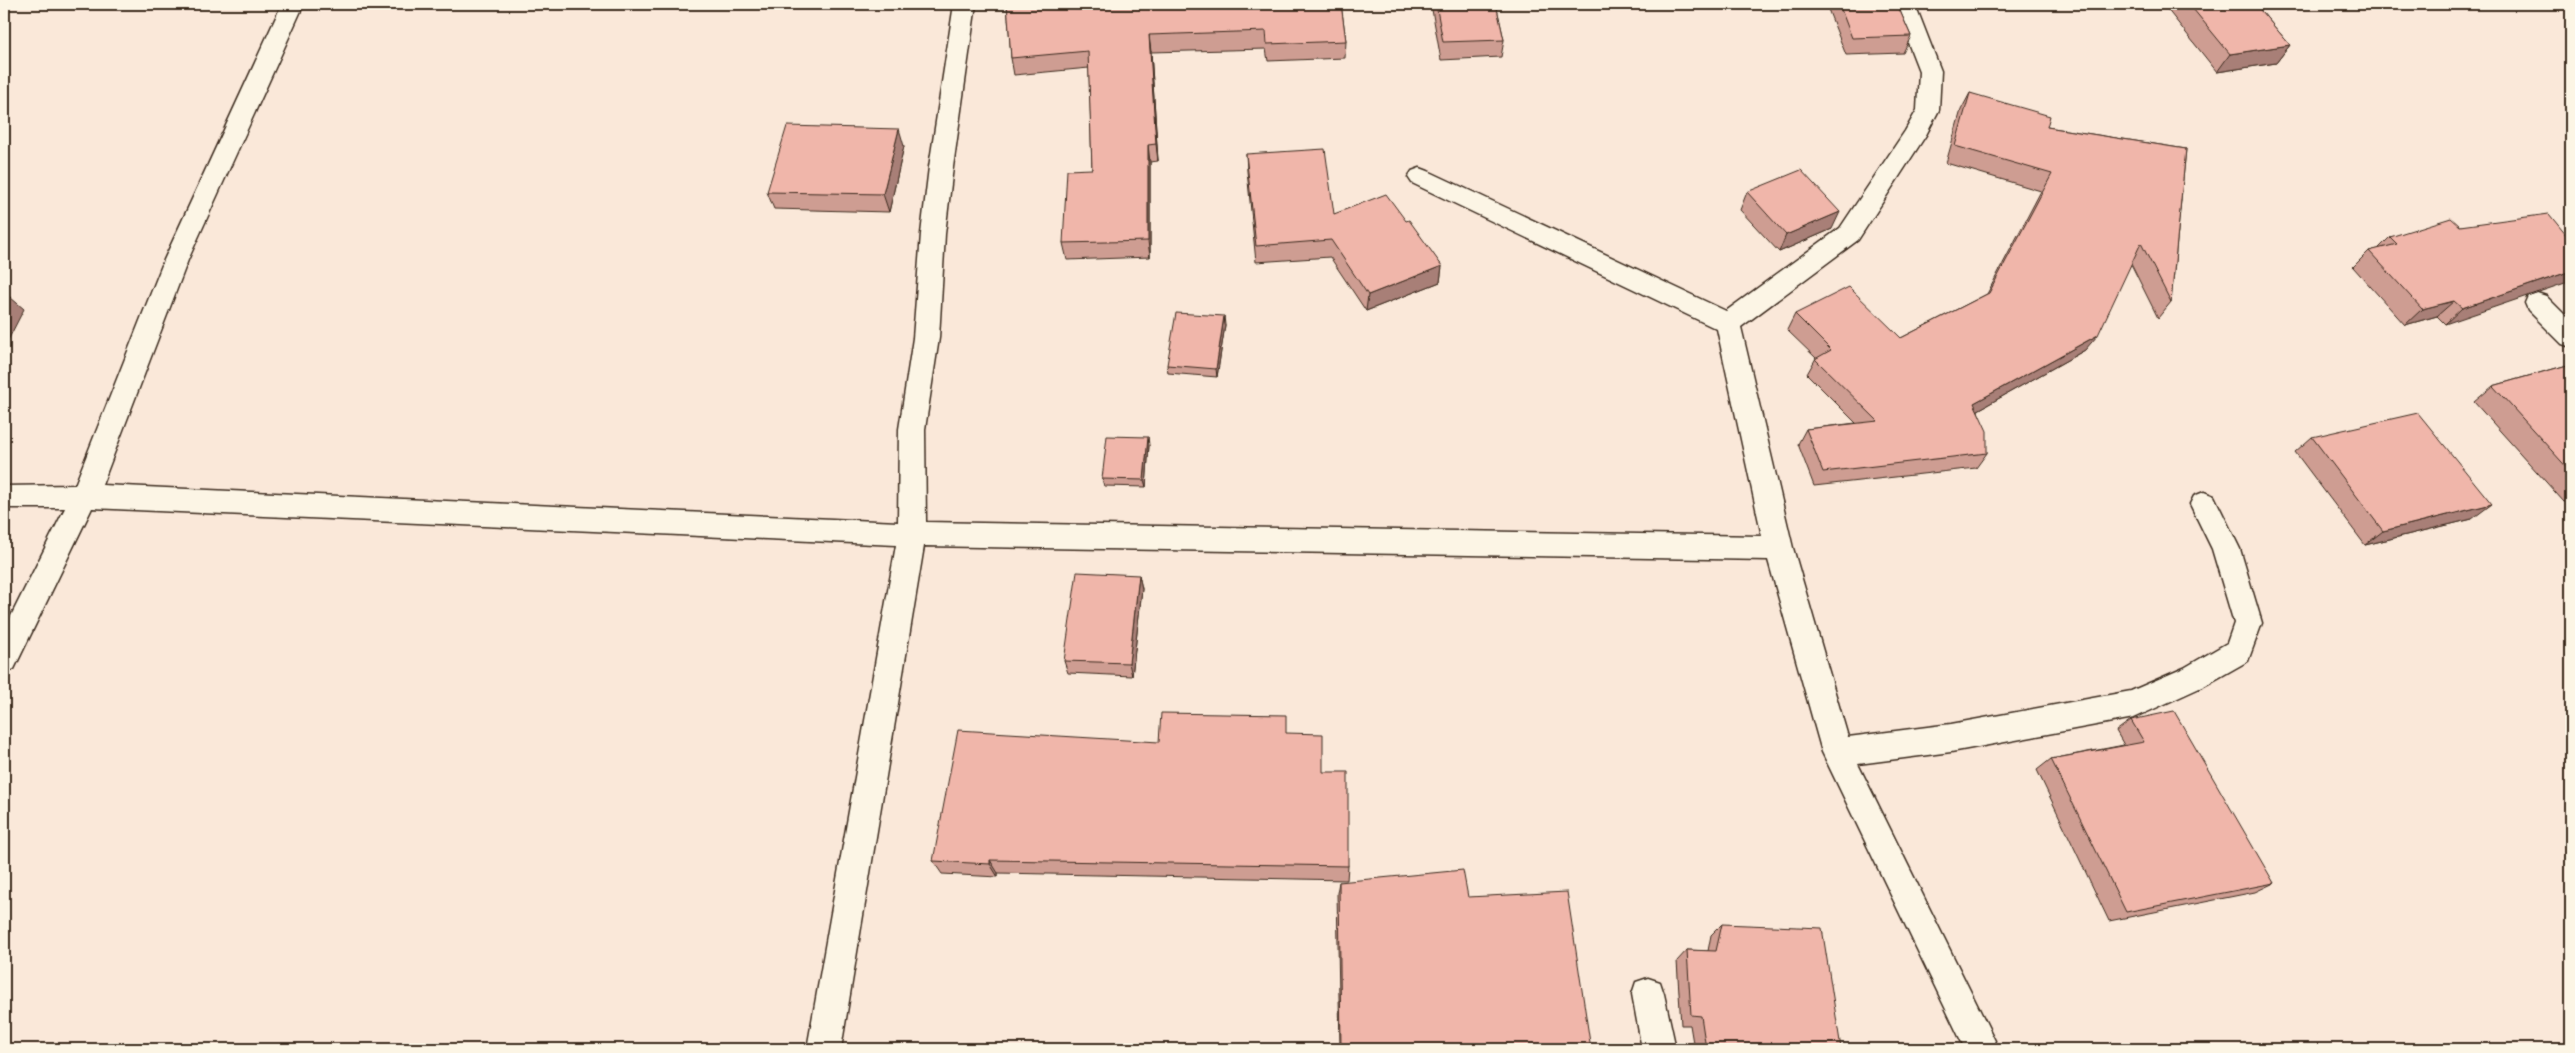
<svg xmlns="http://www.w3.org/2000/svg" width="2575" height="1053" font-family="'Patrick Hand',sans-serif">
  <rect width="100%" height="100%" fill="#fae8d9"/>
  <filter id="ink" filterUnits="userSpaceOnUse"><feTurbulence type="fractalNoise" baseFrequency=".02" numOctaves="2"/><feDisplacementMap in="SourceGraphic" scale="10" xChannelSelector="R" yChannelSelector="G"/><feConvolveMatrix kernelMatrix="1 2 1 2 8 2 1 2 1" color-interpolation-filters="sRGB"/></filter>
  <g filter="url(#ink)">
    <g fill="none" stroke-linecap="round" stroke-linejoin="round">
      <defs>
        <path id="minor" d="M 282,4 L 304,4 L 188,260 L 102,485 L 898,522 L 899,429 L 913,338 L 921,234 L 929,167 L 954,4 L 976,4 L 953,167 L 945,234 L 939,338 L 925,429 L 926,522 L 1762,536 L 1717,329 L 1412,183 L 1408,177 L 1412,171 L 1420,168 L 1428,171 L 1726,311 L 1840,228 L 1905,131 L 1917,110 L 1919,71 L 1893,4 L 1915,4 L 1941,71 L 1939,110 L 1926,135 L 1858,240 L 1741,327 L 1793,548 L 1848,737 L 1951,724 L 2131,691 L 2184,668 L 2227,643 L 2234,623 L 2212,549 L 2190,504 L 2194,496 L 2204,492 L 2214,496 L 2240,549 L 2262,623 L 2248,661 L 2204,686 L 2134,718 L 1951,752 L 1858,764 L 1999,1049 L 1965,1049 L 1822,752 L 1768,560 L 924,546 L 841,1049 L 807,1049 L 896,545 L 92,508 L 14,669 L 4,673 L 4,630 L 65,508 L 4,508 L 4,486 L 75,485 L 164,260 Z
          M 2537,293 L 2546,296 L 2571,321 L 2571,347 L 2562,344 L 2528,310 L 2525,303 L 2528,296 Z
          M 1648,978 L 1660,982 L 1664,994 L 1676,1049 L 1642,1049 L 1632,994 L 1636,982 Z"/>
      </defs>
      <use href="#minor" stroke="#3b2a1e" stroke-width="3"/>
      <use href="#minor" fill="#fcf5e5" fill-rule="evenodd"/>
    </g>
    <path fill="#ce9d92" stroke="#3b2a1e" d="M 1007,4 L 1341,4 L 1346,41 L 1345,58 L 1268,61 L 1266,49 L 1151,52 L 1158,161 L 1150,162 L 1150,257 L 1067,260 L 1063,243 L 1092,169 L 1089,68 L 1014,75 L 1011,58 Z
      M 1431,4 L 1496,4 L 1504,40 L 1501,57 L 1441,60 Z
      M 1826,4 L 1897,4 L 1911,36 L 1903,53 L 1846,55 Z
      M 2163,4 L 2255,4 L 2290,45 L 2276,63 L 2217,72 Z
      M 1970,93 L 2047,127 L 2186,149 L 2171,302 L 2158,318 L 2131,264 L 2085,350 L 1978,410 L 1987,453 L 1976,468 L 1814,486 L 1798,444 L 1806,429 L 1856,423 L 1807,374 L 1816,358 L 1787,330 L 1795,314 L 1901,338 L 1987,294 L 2041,191 L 1946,163 L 1961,110 Z
      M 904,146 L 889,212 L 774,209 L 767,192 Z
      M 1246,154 L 1334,214 L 1406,221 L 1442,266 L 1440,282 L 1366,311 L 1330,257 L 1256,262 L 1247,171 Z
      M 1747,192 L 1832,229 L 1779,252 L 1740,210 Z
      M 2460,226 L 2571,241 L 2445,324 L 2437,316 L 2405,325 L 2353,267 L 2369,251 L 2378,249 L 2390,237 Z
      M 1225,325 L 1217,377 L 1168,373 L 1167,365 Z
      M 2571,364 L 2571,500 L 2564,502 L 2474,402 L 2493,386 Z
      M 2312,437 L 2472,519 L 2365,545 L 2295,452 Z
      M 1149,445 L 1146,487 L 1104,486 L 1102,479 Z
      M 1139,575 L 1142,589 L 1132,676 L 1068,673 L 1064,661 Z
      M 2131,720 L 2274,883 L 2255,892 L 2109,921 L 2037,770 L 2051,759 L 2124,745 L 2116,731 Z
      M 1286,733 L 1323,772 L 1348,866 L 1347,880 L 998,873 L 998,877 L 942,874 L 933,861 Z
      M 1339,882 L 1468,897 L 1591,1049 L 1340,1049 L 1337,893 Z
      M 1722,924 L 1841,1048 L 1887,1049 L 1694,1049 L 1690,1025 L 1681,1025 L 1677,961 L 1687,950 L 1708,951 L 1711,935 Z"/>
    <path fill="#a87f77" stroke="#3b2a1e" d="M 1149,35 L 1151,52 L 1158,161 L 1156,144 Z
      M 2290,45 L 2276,63 L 2217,72 L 2230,54 Z
      M 899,129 L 904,146 L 889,212 L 883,194 Z
      M 1148,145 L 1150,162 L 1150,257 L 1148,241 Z
      M 1840,212 L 1832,229 L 1779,252 L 1786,235 Z
      M 1442,266 L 1440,282 L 1366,311 L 1368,295 Z
      M 2571,271 L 2571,281 L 2445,324 L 2462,308 Z
      M 4,292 L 24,309 L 4,348 Z
      M 2454,301 L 2437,316 L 2405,325 L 2422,309 Z
      M 1224,316 L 1225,325 L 1217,377 L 1216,369 Z
      M 2098,335 L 2085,350 L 1964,418 L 1974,403 Z
      M 1148,437 L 1149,445 L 1146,487 L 1144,480 Z
      M 2571,498 L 2571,500 L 2564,502 Z
      M 2492,504 L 2472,519 L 2365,545 L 2383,531 Z
      M 1139,575 L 1142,589 L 1132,676 L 1129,663 Z
      M 990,860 L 998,873 L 998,877 L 990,864 Z"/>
    <path fill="#f0b6aa" stroke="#3b2a1e" d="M 1007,4 L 1341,4 L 1346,41 L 1267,44 L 1266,31 L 1149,35 L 1156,144 L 1148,145 L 1148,241 L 1063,243 L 1067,170 L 1092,169 L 1088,51 L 1011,58 Z
      M 1436,4 L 1496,4 L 1504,40 L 1443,42 Z
      M 1839,4 L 1897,4 L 1911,36 L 1852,38 Z
      M 2189,4 L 2255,4 L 2290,45 L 2230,54 Z
      M 1970,93 L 2050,116 L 2047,127 L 2186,149 L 2171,302 L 2141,243 L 2098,335 L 1974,403 L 1987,431 L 1987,453 L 1823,472 L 1806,429 L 1878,421 L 1815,359 L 1831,350 L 1795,314 L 1849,287 L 1901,338 L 1989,293 L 2052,174 L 1955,146 Z
      M 787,126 L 899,129 L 883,194 L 767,192 Z
      M 1325,149 L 1334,214 L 1386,194 L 1406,221 L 1409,220 L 1442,266 L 1368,295 L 1331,240 L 1256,246 L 1246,154 Z
      M 1801,170 L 1840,212 L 1786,235 L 1747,192 Z
      M 2549,214 L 2571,241 L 2571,271 L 2462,308 L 2454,301 L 2422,309 L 2369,251 L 2397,244 L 2390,237 L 2451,218 L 2460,226 Z
      M 1176,313 L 1224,316 L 1216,369 L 1167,365 Z
      M 2571,364 L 2571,472 L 2493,386 Z
      M 2418,413 L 2492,504 L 2383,531 L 2312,437 Z
      M 1107,436 L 1148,437 L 1144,480 L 1102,479 Z
      M 1077,572 L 1139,575 L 1129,663 L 1064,661 Z
      M 2174,711 L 2274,883 L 2126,912 L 2051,759 L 2144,742 L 2131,720 Z
      M 1161,713 L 1286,715 L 1286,733 L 1323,734 L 1323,772 L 1348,772 L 1348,866 L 990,860 L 990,864 L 933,861 L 958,730 L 1159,742 Z
      M 1463,870 L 1468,897 L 1567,892 L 1591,1049 L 1341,1049 L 1339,882 Z
      M 1722,924 L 1822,928 L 1841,1048 L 1887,1048 L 1887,1049 L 1706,1049 L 1701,1016 L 1691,1015 L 1687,950 L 1716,951 Z"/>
  </g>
  <rect width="2575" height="1053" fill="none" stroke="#fcf5e5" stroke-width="20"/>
  <rect x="10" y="10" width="2555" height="1033" fill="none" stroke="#3b2a1e" stroke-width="2" filter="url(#ink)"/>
</svg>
